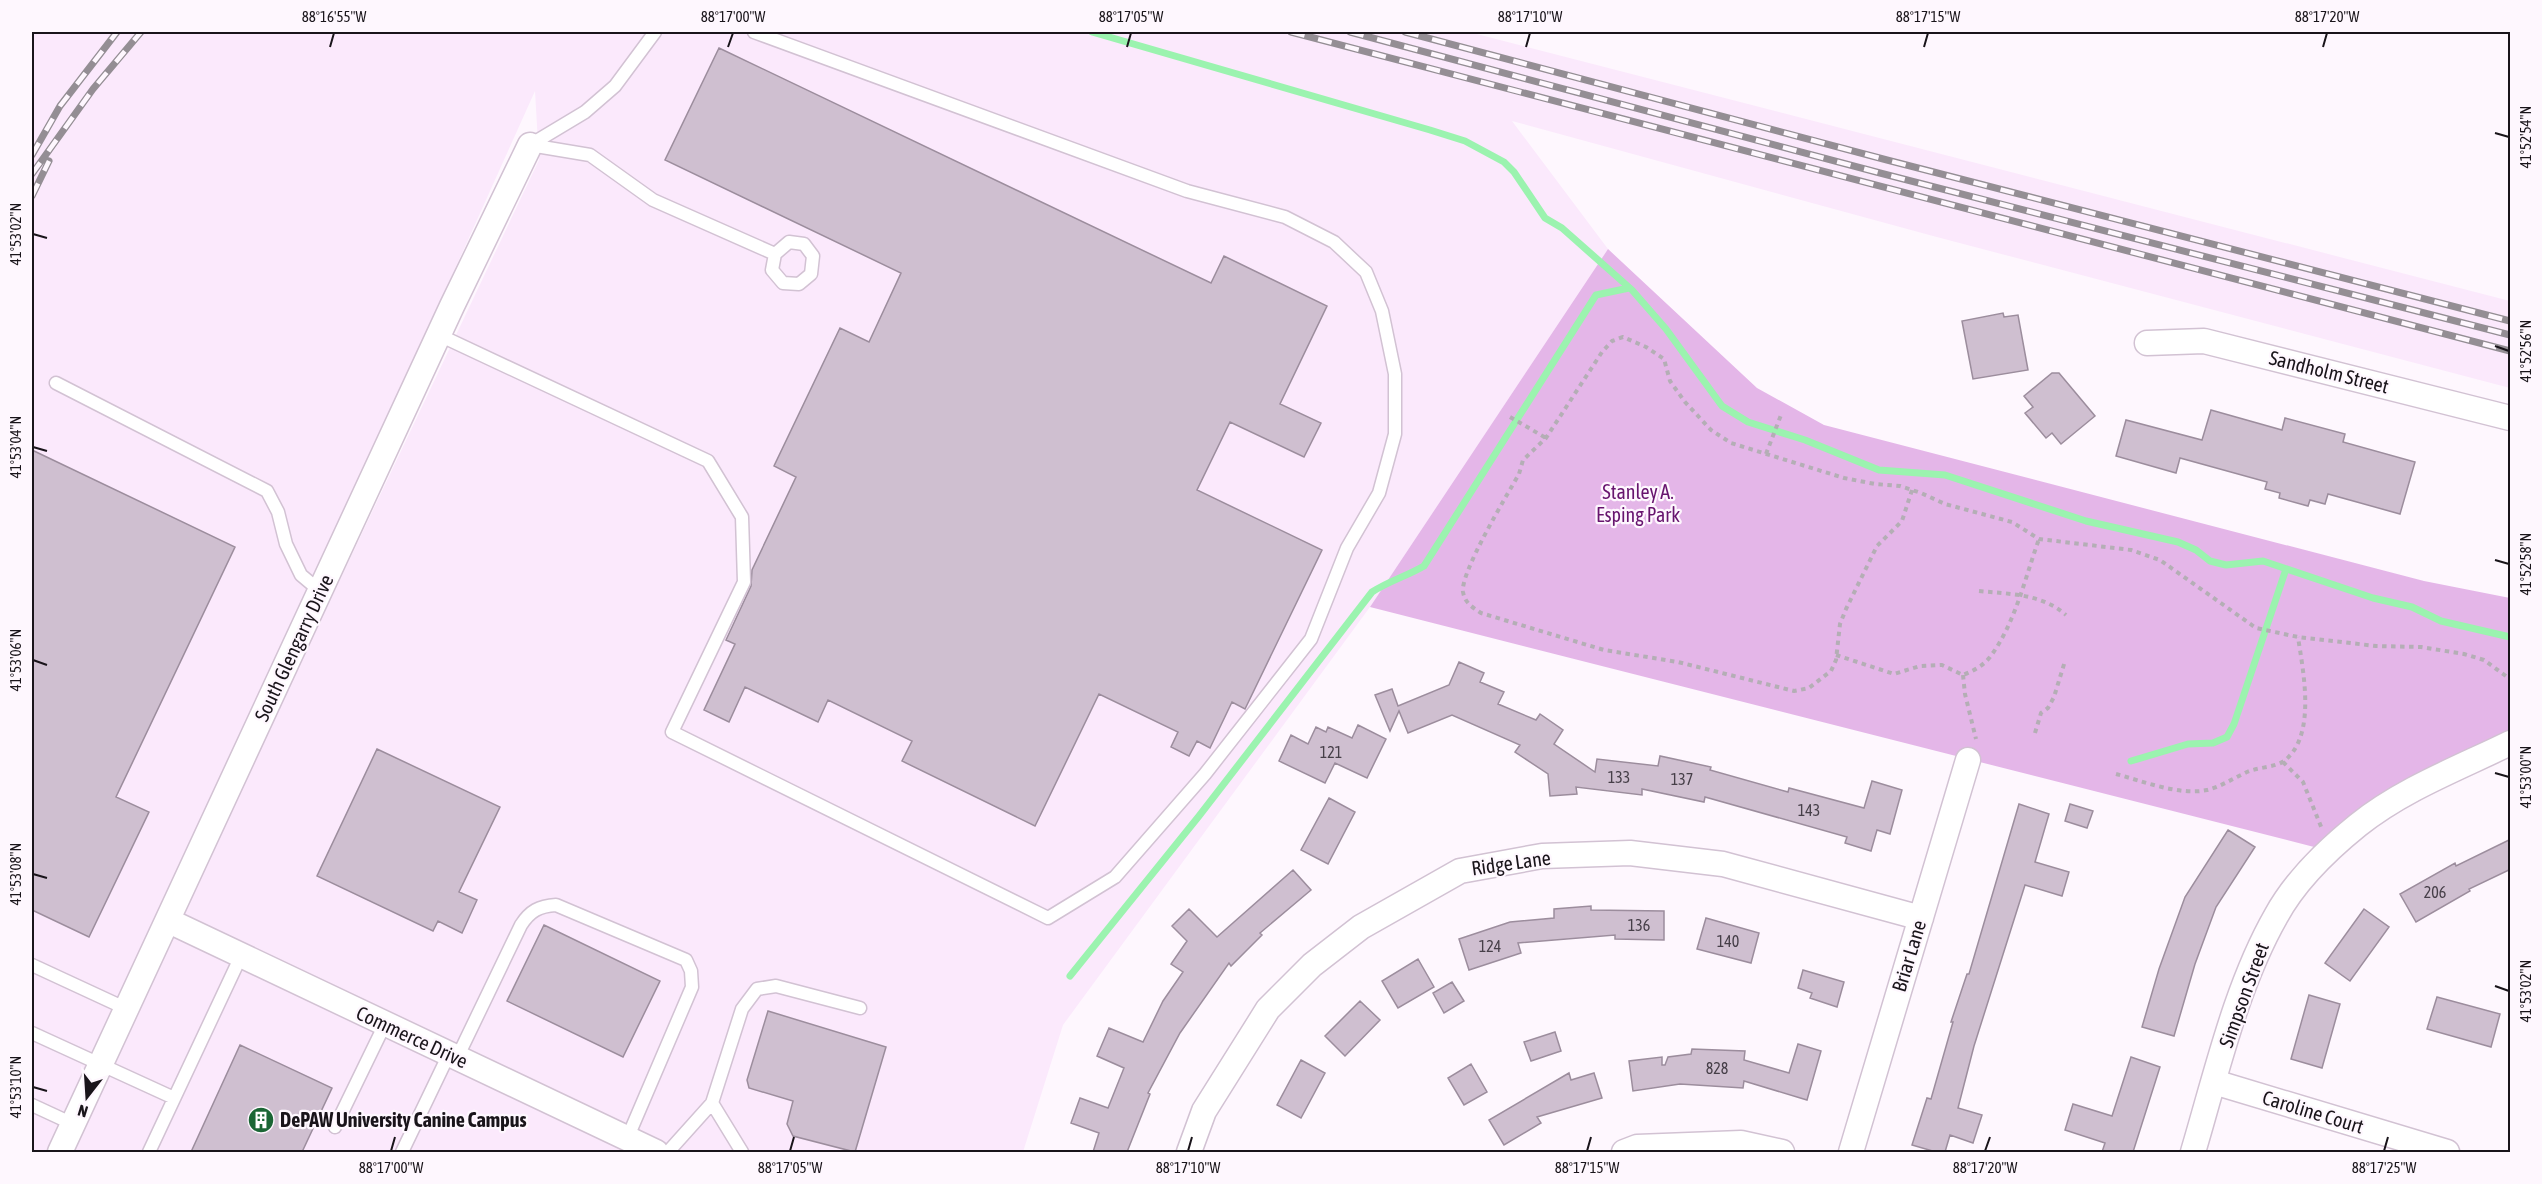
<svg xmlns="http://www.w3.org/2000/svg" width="2542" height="1184" font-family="'Asap Condensed',sans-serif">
  <rect width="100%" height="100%" fill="#fef7fe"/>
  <path fill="#fbe9fc" d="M 32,32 L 1469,32 L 2510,301 L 2510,388 L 1933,236 L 1512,121 L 1608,249 L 1370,607 L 1063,1025 L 1023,1152 L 72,1152 L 176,933 L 180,917 L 539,160 L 535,91 L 285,647 L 46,1152 L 32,1152 Z"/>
  <path fill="#e4b6e8" d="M 1608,249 L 1757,388 L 1824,425 L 2424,581 L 2510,598 L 2510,744 L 2318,848 L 1370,607 Z"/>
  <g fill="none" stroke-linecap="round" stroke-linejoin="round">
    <path stroke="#9bf3af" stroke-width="7" d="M 1092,32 L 1430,130 L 1465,141 L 1504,162 L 1514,172 L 1545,218 L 1562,228 L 1632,290 L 1666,329 L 1722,406 L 1748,422 L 1805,440 L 1879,470 L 1945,475 L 2086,521 L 2178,542 L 2196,550 L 2210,561 L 2226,565 L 2263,561 L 2373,598 L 2412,607 L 2441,621 L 2510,637
      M 2131,761 L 2188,744 L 2213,743 L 2227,737 L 2234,724 L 2286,569
      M 1070,976 L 1199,816 L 1372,592 C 1389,581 1407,576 1424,566 L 1596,295 L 1629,288"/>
  </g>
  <path fill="#cfbfd0" stroke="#9c8d9d" stroke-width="1.5" d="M 719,48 L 1211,283 L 1224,256 L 1327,306 L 1280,404 L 1321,423 L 1304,457 L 1230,422 L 1197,490 L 1322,550 L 1245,709 L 1232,702 L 1210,748 L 1197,741 L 1189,756 L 1171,747 L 1178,732 L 1099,694 L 1035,826 L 902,761 L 912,741 L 828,700 L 818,722 L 745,687 L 729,722 L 704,710 L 735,644 L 726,640 L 751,586 L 752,570 L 796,477 L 774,466 L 840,328 L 869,342 L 901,273 L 665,160 Z
    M 2003,313 L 2004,317 L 2018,315 L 2028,370 L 1973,379 L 1962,321 Z
    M 2052,373 L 2059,373 L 2095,416 L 2061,444 L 2052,433 L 2046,438 L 2025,413 L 2033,407 L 2024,396 Z
    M 2211,410 L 2282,430 L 2285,418 L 2345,434 L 2343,442 L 2415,462 L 2400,514 L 2328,494 L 2325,504 L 2310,500 L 2308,506 L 2279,498 L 2280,493 L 2265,489 L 2267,482 L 2180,458 L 2176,473 L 2116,456 L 2126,420 L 2202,440 Z
    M 32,450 L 235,547 L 116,797 L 149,812 L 89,937 L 32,910 Z
    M 1459,662 L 1484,673 L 1480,682 L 1504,692 L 1498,704 L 1536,720 L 1540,714 L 1563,730 L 1554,744 L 1595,772 L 1597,759 L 1658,766 L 1660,756 L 1711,767 L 1710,770 L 1788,792 L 1789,788 L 1864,808 L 1872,781 L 1902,790 L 1890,834 L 1877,830 L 1871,851 L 1845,843 L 1847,837 L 1705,797 L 1704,802 L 1642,789 L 1642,795 L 1576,787 L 1577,794 L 1550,796 L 1548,774 L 1515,752 L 1520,745 L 1452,715 L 1408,733 L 1399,711 L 1390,731 L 1375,695 L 1392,689 L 1398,706 L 1449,685 Z
    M 1358,725 L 1386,739 L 1367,778 L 1335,763 L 1325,783 L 1279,761 L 1291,735 L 1308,744 L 1316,727 L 1326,732 L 1328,727 L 1352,738 Z
    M 377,749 L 500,807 L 459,892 L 477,900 L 462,933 L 438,921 L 433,931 L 317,876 Z
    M 1329,798 L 1355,812 L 1328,864 L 1301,850 Z
    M 2019,804 L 2049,814 L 2035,862 L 2069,872 L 2062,896 L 2025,885 L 1974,1046 L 1958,1108 L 1982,1115 L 1973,1143 L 1950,1135 L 1945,1152 L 1936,1152 L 1912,1145 L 1927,1098 L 1931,1099 L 1953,1022 L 1951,1022 L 1967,974 L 1969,974 Z
    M 2070,804 L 2093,811 L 2087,828 L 2065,821 Z
    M 2228,830 L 2255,847 L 2216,907 L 2195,964 L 2174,1036 L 2142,1027 L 2159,969 L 2185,897 Z
    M 2511,839 L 2511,869 L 2469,889 L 2470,891 L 2416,922 L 2400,894 L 2455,863 L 2456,866 Z
    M 1293,870 L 1311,890 L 1260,933 L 1262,935 L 1231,966 L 1229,963 L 1180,1033 L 1148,1093 L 1150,1094 L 1127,1152 L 1093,1152 L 1099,1133 L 1071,1123 L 1080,1098 L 1108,1108 L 1124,1068 L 1097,1056 L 1109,1028 L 1143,1042 L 1163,1001 L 1183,972 L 1171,964 L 1187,941 L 1172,926 L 1189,909 L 1217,937 Z
    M 1591,906 L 1591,910 L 1664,911 L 1664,940 L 1615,939 L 1615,935 L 1518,943 L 1521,953 L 1469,970 L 1459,939 L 1510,922 L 1554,918 L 1554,909 Z
    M 2364,909 L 2389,927 L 2350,981 L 2325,963 Z
    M 1706,918 L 1759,933 L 1751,963 L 1697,949 Z
    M 544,925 L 660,981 L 623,1057 L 507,1001 Z
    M 1418,959 L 1434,987 L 1398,1008 L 1382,981 Z
    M 1803,970 L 1844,982 L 1837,1007 L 1810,998 L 1812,993 L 1798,988 Z
    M 1452,982 L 1464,1001 L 1444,1013 L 1433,993 Z
    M 2309,995 L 2340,1004 L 2322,1068 L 2291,1059 Z
    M 2437,997 L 2500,1014 L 2491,1047 L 2427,1029 Z
    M 1360,1001 L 1380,1020 L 1345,1056 L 1325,1036 Z
    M 768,1011 L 886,1047 L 855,1152 L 793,1136 L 787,1124 L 793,1101 L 749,1088 L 747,1080 Z
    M 1555,1032 L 1561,1051 L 1531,1061 L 1524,1042 Z
    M 1798,1044 L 1821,1051 L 1807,1100 L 1744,1081 L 1743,1088 L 1680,1084 L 1633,1091 L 1629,1061 L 1662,1057 L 1662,1065 L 1665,1065 L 1668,1057 L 1691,1054 L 1692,1049 L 1745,1051 L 1744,1060 L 1789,1073 Z
    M 240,1045 L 332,1088 L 302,1152 L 191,1152 Z
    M 2131,1057 L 2160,1067 L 2133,1152 L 2102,1152 L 2105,1143 L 2065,1130 L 2073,1104 L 2112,1116 Z
    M 1301,1060 L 1325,1073 L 1301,1118 L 1277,1105 Z
    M 1471,1064 L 1487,1092 L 1464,1105 L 1448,1078 Z
    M 1569,1073 L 1571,1080 L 1594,1073 L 1602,1098 L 1537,1117 L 1541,1123 L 1504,1145 L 1489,1120 Z"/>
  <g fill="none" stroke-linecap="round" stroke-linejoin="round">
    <defs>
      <path id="lane" d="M 530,145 L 590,155 L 653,200 L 775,254 L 772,270 L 783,283 L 799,284 L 811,274 L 813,256 L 804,244 L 789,242 L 775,254
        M 530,145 L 585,112 L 615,86 L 655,32
        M 439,335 L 708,461 L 742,517 L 744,582 L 672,732 L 1048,918 L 1115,877 L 1205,774 L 1311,639 L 1347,548 L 1379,493 L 1395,434 L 1395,374 L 1382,311 L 1366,272 L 1334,242 L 1285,217 L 1187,191 L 754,32
        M 56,383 L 267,491 L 278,512 L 286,544 L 301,575 L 320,591
        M 32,965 L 127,1009
        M 32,1033 L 174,1098
        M 457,1058 L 521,925 C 530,911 539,906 556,905 L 686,960 L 691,971 L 692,987 L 627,1139
        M 712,1103 L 742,1152
        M 32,1105 L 73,1124
        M 335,1127 L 385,1024
        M 149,1152 L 241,956
        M 402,1152 L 449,1054
        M 668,1152 L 712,1103 L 742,1009 L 757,989 L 776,986 L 860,1008"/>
      <path id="street" d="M 2147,343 L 2204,341 L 2510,418
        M 169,921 L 656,1152
        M 2214,1082 L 2447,1152
        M 60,1152 L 452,306 L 530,145
        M 1189,1152 L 1204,1111 L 1268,1009 L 1312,965 L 1361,927 L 1460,871 L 1542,856 L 1630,853 L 1723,864 L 1921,918
        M 1624,1152 L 1637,1147 L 1741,1143 L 1782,1152
        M 1851,1152 L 1968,760
        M 2193,1152 C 2216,1075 2236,986 2276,916 C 2295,881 2327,850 2358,825 C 2403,789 2459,768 2510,743"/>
    </defs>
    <use href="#lane" stroke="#d2c2d3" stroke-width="15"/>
    <use href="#street" stroke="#d2c2d3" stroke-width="27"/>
    <path stroke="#b4aeb5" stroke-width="4" stroke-dasharray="4.5 4.5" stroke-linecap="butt" d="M 1510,417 L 1546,438
      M 1766,454 L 1781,415
      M 1912,490 L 1902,521 L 1877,546 L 1846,609 L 1840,624 L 1836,660 L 1831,671 L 1809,688 L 1794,691 L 1678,662 L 1604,650 L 1481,613 C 1472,607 1465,603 1463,592 C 1460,573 1507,495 1519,474 L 1523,460 L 1546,438 L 1602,352 L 1612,341 L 1623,337 L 1646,347 L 1664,359 L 1670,381 L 1685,402 L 1711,430 L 1731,443 L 1844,478 L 1875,484 L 1900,486 L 1921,493 L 1945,504 L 2012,522 L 2039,539 L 2131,550 L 2160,560 L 2256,628 L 2298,637 L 2376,646 L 2421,647 L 2464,654 L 2484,660 L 2510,679
      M 1979,591 C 2011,594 2042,594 2066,615
      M 1836,655 L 1894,674 L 1920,666 L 1942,665 L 1963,675 C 1973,671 1983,666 1990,657 C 2015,624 2025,578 2039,539
      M 1963,675 L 1965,694 L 1976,739
      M 2035,733 L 2041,713 L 2048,708 L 2054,697 L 2065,661
      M 2283,762 L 2303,782 L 2322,829
      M 2116,774 C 2142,781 2180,796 2207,790 C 2220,787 2232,779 2245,773 C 2256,767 2274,768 2284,761 C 2317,736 2303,671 2298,637"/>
    <use href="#lane" stroke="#fff" stroke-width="12"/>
    <use href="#street" stroke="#fff" stroke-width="24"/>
    <defs>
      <path id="rail" d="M 1291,32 L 2510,351
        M 1350,32 L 1880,173 L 2510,335
        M 1405,32 L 1887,160 L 2510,321
        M 32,155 L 60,106 L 117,32
        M 32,174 L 93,89 L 141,32
        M 32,196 L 49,161"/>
    </defs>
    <use href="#rail" stroke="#948e94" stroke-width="7"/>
    <use href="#rail" stroke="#fef7fe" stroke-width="4.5" stroke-dasharray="14" stroke-linecap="butt"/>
  </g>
  <path fill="none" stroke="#19141a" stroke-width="2" d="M 330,47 L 334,33M 728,47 L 733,33M 1127,47 L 1131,33M 1526,47 L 1530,33M 1924,47 L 1928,33M 2323,47 L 2327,33M 2495,133 L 2509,137M 33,234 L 47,238M 2495,346 L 2509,351M 33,447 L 47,451M 2495,560 L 2509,564M 33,660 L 47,665M 2495,773 L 2509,777M 33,874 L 47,878M 2495,986 L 2509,991M 33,1087 L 47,1091M 391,1151 L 395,1137M 790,1151 L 794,1137M 1188,1151 L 1192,1137M 1587,1151 L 1591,1137M 1985,1151 L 1990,1137M 2384,1151 L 2388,1137"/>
  <defs>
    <symbol id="building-disc" viewBox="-11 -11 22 22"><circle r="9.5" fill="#1b6635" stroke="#fef7fe"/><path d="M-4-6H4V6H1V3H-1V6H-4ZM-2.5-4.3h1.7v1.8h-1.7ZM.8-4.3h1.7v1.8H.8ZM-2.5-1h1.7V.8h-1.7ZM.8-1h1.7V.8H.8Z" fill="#fff"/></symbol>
  </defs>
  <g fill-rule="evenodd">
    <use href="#building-disc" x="246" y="1105" width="30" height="30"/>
  </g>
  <g text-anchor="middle" stroke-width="4.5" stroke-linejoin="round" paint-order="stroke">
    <g font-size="16" fill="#463f48">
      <text x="1331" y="758">121</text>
      <text x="1619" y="783">133</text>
      <text x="1682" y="785">137</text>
      <text x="1809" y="816">143</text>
      <text x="2435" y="898">206</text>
      <text x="1639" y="931">136</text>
      <text x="1728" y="947">140</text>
      <text x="1490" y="952">124</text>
      <text x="1717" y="1074">828</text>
    </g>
    <g font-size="20" fill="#19141a" stroke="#fef7fe">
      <text transform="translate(2329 372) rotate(14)" y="7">Sandholm Street</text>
      <text transform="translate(294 648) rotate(-65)" y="7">South Glengarry Drive</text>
      <text transform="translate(1511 863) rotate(-8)" y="7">Ridge Lane</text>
      <text transform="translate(1909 956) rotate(-73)" y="7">Briar Lane</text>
      <text transform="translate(2244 995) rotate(-70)" y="7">Simpson Street</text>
      <text transform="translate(412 1037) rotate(25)" y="7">Commerce Drive</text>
      <text transform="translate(2313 1112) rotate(17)" y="7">Caroline Court</text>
    </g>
    <g font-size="20" fill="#67146e" stroke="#fef7fe">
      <text x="1638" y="499">Stanley A.<tspan x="1638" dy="23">Esping Park</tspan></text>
    </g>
    <g font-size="20" font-weight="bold" fill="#19141a" stroke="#fef7fe" text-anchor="start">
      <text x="280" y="1127">DePAW University Canine Campus</text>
    </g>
  </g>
  <rect width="2542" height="1184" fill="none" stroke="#fef7fe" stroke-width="66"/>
  <g transform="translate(87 1097) rotate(197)" stroke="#fef7fe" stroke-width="4.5" paint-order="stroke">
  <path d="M0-4.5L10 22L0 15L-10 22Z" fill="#19141a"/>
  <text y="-9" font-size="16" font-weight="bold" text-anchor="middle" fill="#19141a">N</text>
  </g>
  <rect x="33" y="33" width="2476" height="1118" fill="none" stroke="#19141a" stroke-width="2"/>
  <g font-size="15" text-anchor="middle" fill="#19141a">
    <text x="334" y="22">88°16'55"W</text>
    <text x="733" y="22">88°17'00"W</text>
    <text x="1131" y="22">88°17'05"W</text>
    <text x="1530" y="22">88°17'10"W</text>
    <text x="1928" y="22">88°17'15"W</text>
    <text x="2327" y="22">88°17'20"W</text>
    <text transform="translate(2526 137) rotate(-90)" y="5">41°52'54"N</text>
    <text transform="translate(16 234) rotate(-90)" y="5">41°53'02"N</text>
    <text transform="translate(2526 351) rotate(-90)" y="5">41°52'56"N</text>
    <text transform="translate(16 447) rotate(-90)" y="5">41°53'04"N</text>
    <text transform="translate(2526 564) rotate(-90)" y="5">41°52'58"N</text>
    <text transform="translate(16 660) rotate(-90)" y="5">41°53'06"N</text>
    <text transform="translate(2526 777) rotate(-90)" y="5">41°53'00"N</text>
    <text transform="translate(16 874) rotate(-90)" y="5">41°53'08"N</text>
    <text transform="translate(2526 991) rotate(-90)" y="5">41°53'02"N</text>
    <text transform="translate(16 1087) rotate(-90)" y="5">41°53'10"N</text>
    <text x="391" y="1173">88°17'00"W</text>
    <text x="790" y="1173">88°17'05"W</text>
    <text x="1188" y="1173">88°17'10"W</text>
    <text x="1587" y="1173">88°17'15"W</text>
    <text x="1985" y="1173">88°17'20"W</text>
    <text x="2384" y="1173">88°17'25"W</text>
  </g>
</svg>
